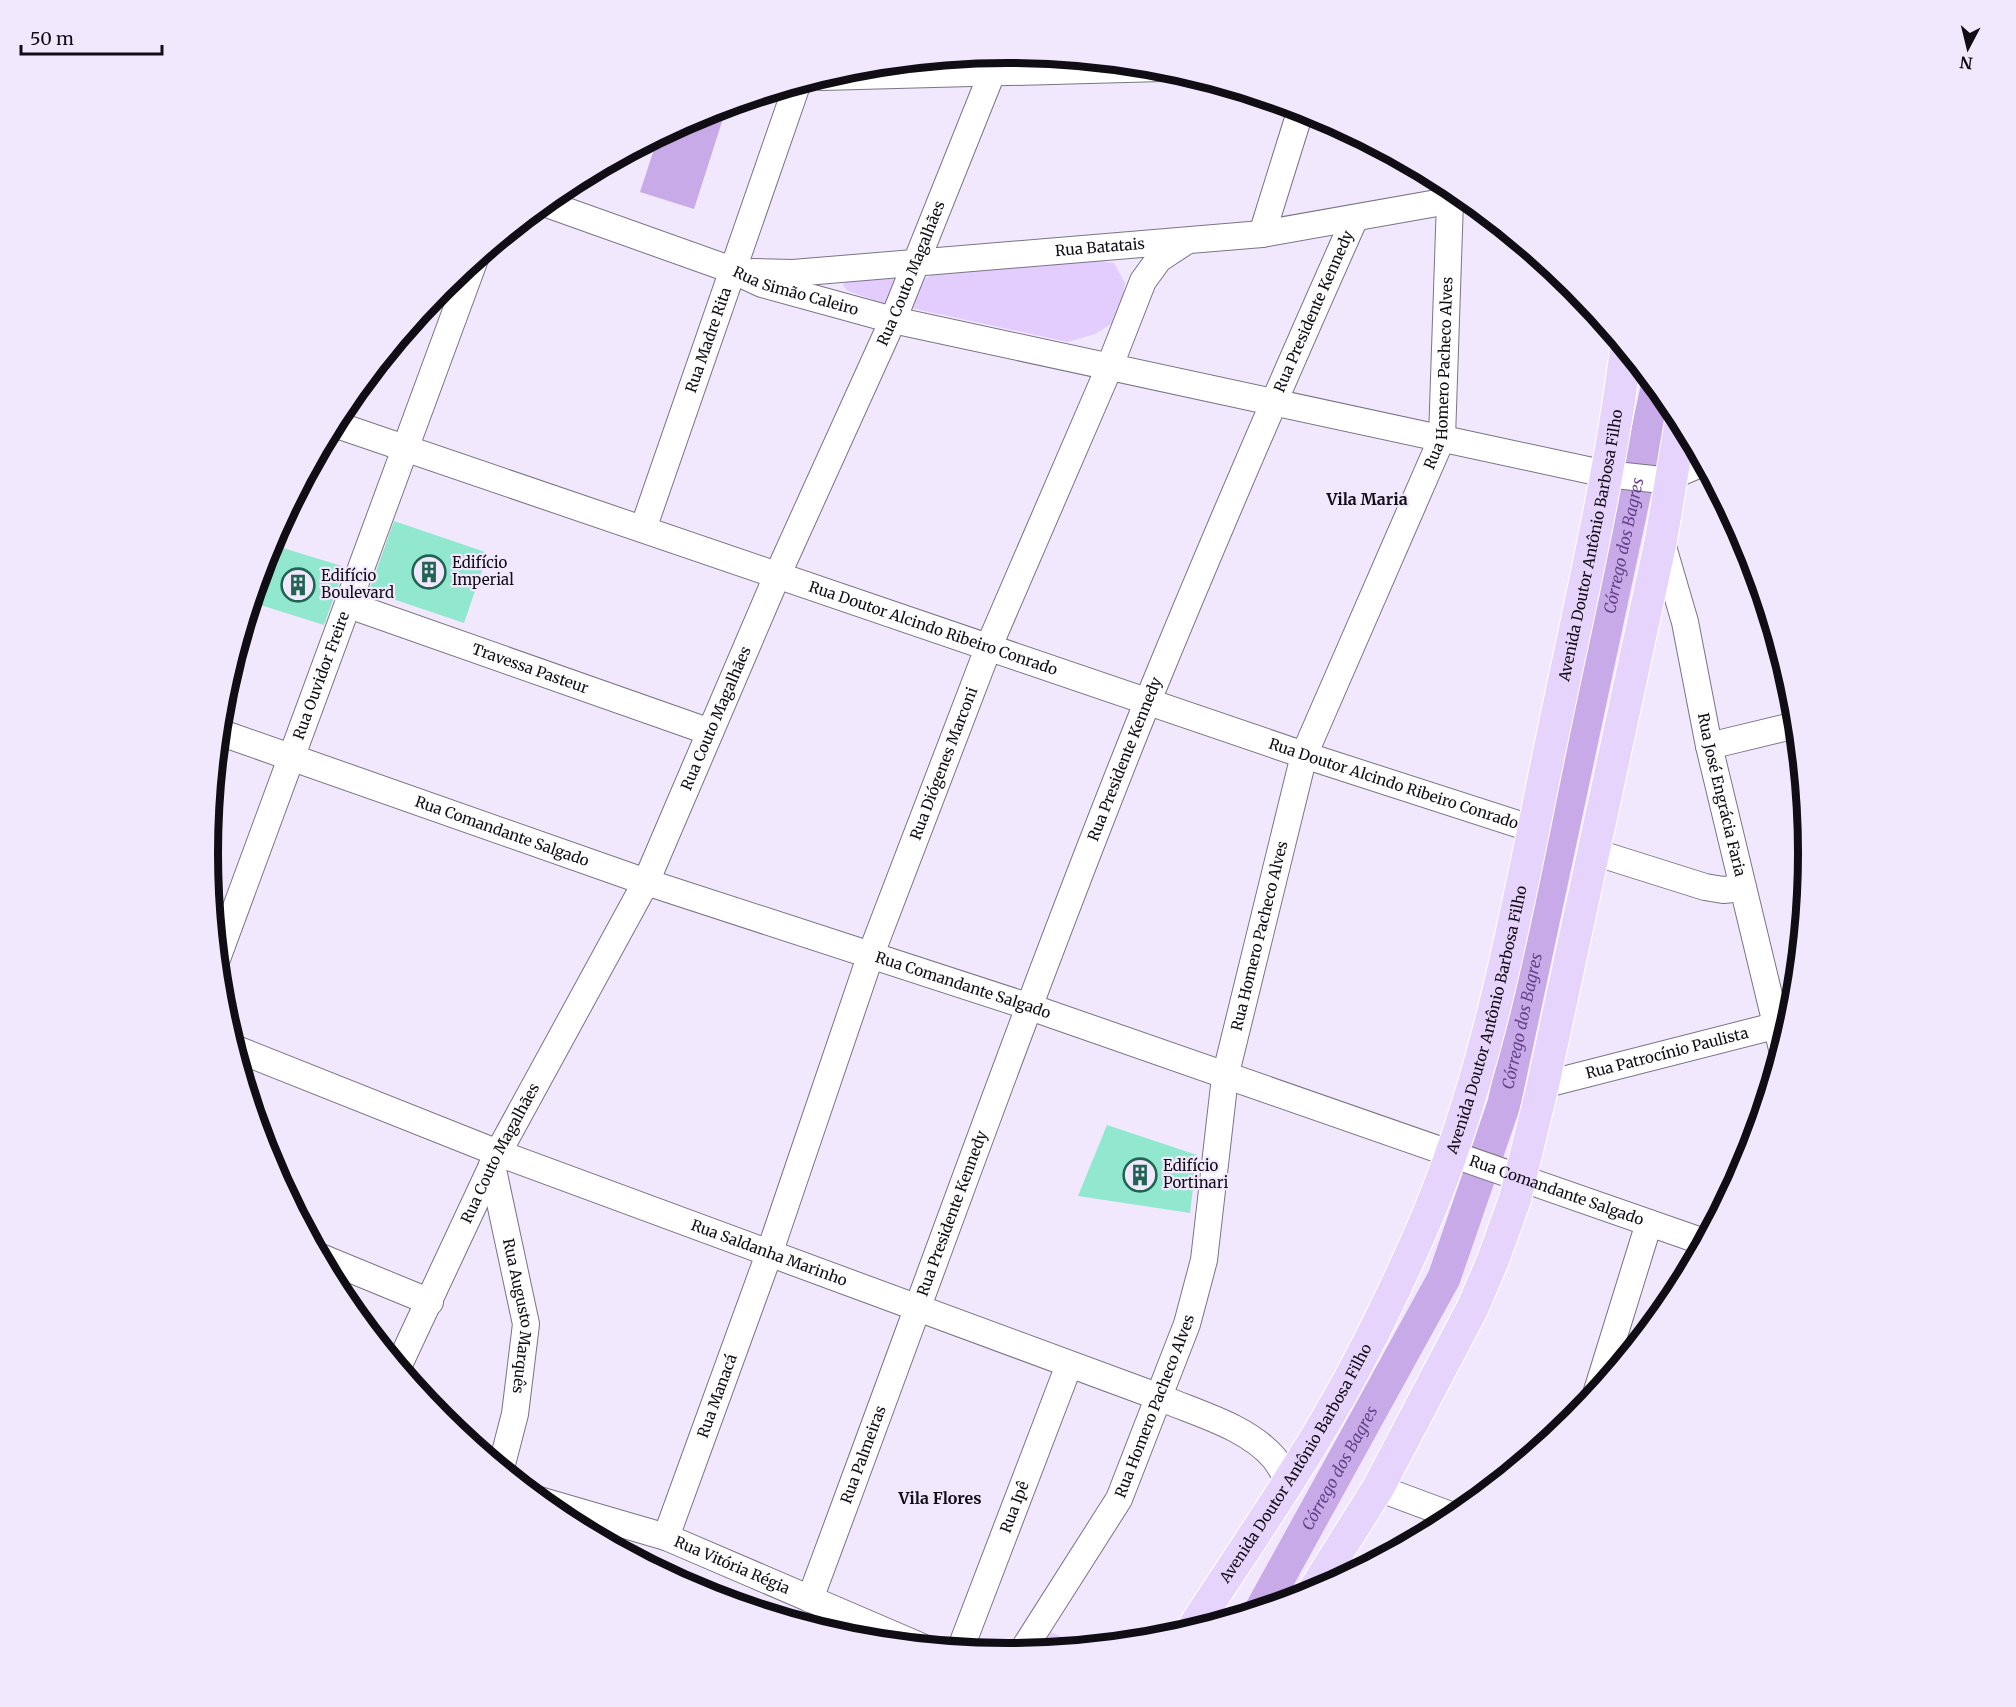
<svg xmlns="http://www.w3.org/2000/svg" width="2016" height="1707" font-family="Merriweather,serif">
  <rect width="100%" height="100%" fill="#f2e8fe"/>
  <path fill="#e3ccfe" d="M 1092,260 L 1114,263 L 1125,283 L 1122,310 L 1111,324 L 1095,334 L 1068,342 L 911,308 L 921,281 L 935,273 Z
    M 899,275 L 885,304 L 848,291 L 842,285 L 850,280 Z
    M 1050,1632 L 1088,1647 L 1037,1652 Z"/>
  <path fill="#c8aae8" d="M 727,106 L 694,209 L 640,192 L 658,137 L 702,113 Z"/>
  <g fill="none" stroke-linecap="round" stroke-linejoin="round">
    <path stroke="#c8aae8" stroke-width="33" id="s1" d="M 1261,1610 L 1444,1278 L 1504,1104 L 1657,388"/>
  </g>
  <path fill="#91e8cf" d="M 394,521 L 488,553 L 464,623 L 369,591 Z
    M 270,544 L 345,567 L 324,625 L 251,602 Z
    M 1107,1125 L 1197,1155 L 1190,1213 L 1078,1196 Z"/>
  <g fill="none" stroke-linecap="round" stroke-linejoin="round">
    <defs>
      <g id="minor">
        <path d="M 822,77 L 1163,68"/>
        <path id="s2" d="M 544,203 L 732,270 L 762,284 L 893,320 L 1606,474 L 1662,480 L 1703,463"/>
        <path d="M 1262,234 L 1301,109"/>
        <path id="s3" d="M 753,272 L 793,273 L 1262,234 L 1465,198"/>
        <path id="s4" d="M 334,424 L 1304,755 L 1533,829"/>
        <path id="s5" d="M 643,529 L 797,85"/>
        <path id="s6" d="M 1661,540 L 1685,622 L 1709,746 L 1782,1049"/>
        <path id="s7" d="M 349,605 L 710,732"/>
        <path id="s8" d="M 219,732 L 646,882 L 1030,1007 L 1704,1242"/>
        <path d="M 1709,746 L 1796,725"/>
        <path d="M 1594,852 L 1705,887 L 1723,890 L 1743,888"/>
        <path id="s9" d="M 217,959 L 475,259"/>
        <path id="s10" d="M 234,1048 L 498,1153 L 1159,1397 C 1195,1413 1247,1426 1274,1458 C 1279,1464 1284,1474 1289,1481"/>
        <path id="s11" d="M 1543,1085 L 1790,1022"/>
        <path id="s12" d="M 492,1165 L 526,1324 L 515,1414 L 501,1468"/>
        <path d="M 323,1258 L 430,1302"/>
        <path id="s13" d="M 398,1367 L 498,1153 L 646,882 L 777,576 L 893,320 L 1000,53"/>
        <path d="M 1596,1394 L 1649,1223"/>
        <path d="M 1378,1488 L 1456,1517"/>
        <path id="s14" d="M 539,1500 L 666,1537 L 920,1646"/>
        <path id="s15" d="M 666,1537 L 769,1254 L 871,954 L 989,646 L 1109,368 L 1143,281 L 1159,259 L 1185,242"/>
        <path id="s16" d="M 810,1599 C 922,1299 1029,996 1149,698 C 1215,537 1284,377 1355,218"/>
        <path id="s17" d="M 960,1650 L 1069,1365"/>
        <path id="s18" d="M 1021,1653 L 1119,1499 L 1187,1324 L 1204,1260 L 1225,1077 L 1304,755 L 1442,438 L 1450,201"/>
      </g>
      <g id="major">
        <path d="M 1311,1595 L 1378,1488 L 1472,1309 L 1493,1260 L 1515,1199 L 1543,1085 L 1661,540 L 1681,421"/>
        <path id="s19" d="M 1191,1631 C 1237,1560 1286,1490 1328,1417 C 1362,1359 1391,1299 1418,1238 C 1487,1083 1516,913 1550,748 C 1577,616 1609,484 1626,350"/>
      </g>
    </defs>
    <use href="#minor" stroke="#7b7385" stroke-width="28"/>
    <use href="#major" stroke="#fff" stroke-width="34"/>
    <use href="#minor" stroke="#fff" stroke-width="26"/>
    <use href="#major" stroke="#e7d4fc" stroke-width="32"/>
  </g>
  <defs>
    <symbol id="building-ring" viewBox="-11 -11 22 22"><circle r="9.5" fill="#f2e8fe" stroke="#216453" stroke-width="1.5"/><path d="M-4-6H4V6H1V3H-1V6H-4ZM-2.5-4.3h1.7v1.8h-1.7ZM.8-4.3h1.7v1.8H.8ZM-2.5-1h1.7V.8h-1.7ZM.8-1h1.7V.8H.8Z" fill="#216453"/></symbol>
  </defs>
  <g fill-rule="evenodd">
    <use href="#building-ring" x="410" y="553" width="38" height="38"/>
    <use href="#building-ring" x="279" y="566" width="38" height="38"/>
    <use href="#building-ring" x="1121" y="1156" width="38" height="38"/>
  </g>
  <g text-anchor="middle" stroke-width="4.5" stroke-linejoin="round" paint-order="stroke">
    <g font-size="15" fill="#100d14" stroke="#f2e8fe">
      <text dy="5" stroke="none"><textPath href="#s3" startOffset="348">Rua Batatais</textPath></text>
      <text dy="5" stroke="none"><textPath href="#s13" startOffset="1209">Rua Couto Magalhães</textPath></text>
      <text dy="5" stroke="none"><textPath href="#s2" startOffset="267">Rua Simão Caleiro</textPath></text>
      <text dy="5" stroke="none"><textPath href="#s16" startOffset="1383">Rua Presidente Kennedy</textPath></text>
      <text dy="5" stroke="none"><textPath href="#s5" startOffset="200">Rua Madre Rita</textPath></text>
      <text dy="5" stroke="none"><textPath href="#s18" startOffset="1362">Rua Homero Pacheco Alves</textPath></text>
      <text dy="5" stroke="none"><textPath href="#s19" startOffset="1170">Avenida Doutor Antônio Barbosa Filho</textPath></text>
      <text dy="5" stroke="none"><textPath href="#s4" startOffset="633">Rua Doutor Alcindo Ribeiro Conrado</textPath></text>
      <text dy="5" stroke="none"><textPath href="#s7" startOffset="192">Travessa Pasteur</textPath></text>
      <text dy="5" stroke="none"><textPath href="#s9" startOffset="302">Rua Ouvidor Freire</textPath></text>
      <text dy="5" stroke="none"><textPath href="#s13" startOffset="723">Rua Couto Magalhães</textPath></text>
      <text dy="5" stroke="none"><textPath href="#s16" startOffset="897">Rua Presidente Kennedy</textPath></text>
      <text dy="5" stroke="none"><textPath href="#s15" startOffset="822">Rua Diógenes Marconi</textPath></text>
      <text dy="5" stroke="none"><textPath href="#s4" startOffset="1119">Rua Doutor Alcindo Ribeiro Conrado</textPath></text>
      <text dy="5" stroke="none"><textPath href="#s6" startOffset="262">Rua José Engrácia Faria</textPath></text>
      <text dy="5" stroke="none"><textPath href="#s8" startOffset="300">Rua Comandante Salgado</textPath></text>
      <text dy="5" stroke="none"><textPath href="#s18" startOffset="766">Rua Homero Pacheco Alves</textPath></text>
      <text dy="5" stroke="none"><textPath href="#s8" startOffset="786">Rua Comandante Salgado</textPath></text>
      <text dy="5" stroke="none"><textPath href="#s19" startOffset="684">Avenida Doutor Antônio Barbosa Filho</textPath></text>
      <text dy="5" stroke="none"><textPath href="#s11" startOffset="128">Rua Patrocínio Paulista</textPath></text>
      <text dy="5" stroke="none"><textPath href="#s13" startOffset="237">Rua Couto Magalhães</textPath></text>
      <text dy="5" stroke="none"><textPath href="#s8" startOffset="1414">Rua Comandante Salgado</textPath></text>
      <text dy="5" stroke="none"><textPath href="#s16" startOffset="411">Rua Presidente Kennedy</textPath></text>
      <text dy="5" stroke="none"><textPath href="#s10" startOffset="573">Rua Saldanha Marinho</textPath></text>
      <text dy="5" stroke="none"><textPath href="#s12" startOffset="154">Rua Augusto Marquês</textPath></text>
      <text dy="5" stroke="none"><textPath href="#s15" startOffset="150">Rua Manacá</textPath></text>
      <text dy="5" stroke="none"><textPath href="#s18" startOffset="282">Rua Homero Pacheco Alves</textPath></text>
      <text dy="5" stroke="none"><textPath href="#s16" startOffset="154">Rua Palmeiras</textPath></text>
      <text dy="5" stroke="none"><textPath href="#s19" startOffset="198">Avenida Doutor Antônio Barbosa Filho</textPath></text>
      <text dy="5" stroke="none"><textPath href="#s17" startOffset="153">Rua Ipê</textPath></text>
      <text dy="5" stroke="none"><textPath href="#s14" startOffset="204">Rua Vitória Régia</textPath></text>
    </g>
    <g font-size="15" fill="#100d14" stroke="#f2e8fe" text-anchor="start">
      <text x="452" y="568">Edifício<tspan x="452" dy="17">Imperial</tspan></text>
      <text x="321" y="581">Edifício<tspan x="321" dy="17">Boulevard</tspan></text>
      <text x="1163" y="1171">Edifício<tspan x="1163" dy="17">Portinari</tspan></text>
    </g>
    <g font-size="16" font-weight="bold" fill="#100d14" stroke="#f2e8fe">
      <text x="1367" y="505">Vila Maria</text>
      <text x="940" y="1504">Vila Flores</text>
    </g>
    <g font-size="16" font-style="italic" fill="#67418b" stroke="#f2e8fe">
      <text dy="6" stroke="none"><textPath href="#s1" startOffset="1134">Córrego dos Bagres</textPath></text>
      <text dy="6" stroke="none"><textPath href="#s1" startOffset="648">Córrego dos Bagres</textPath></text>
      <text dy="6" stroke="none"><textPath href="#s1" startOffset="162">Córrego dos Bagres</textPath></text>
    </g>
  </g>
  <path d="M0 0H2016V1707H0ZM218 853a790 790 0 1 1 1580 0a790 790 0 1 1-1580 0Z" fill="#f2e8fe" fill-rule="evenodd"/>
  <path fill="none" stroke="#100d14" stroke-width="8" d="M218 853a790 790 0 1 1 1580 0a790 790 0 1 1-1580 0Z"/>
  <g transform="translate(1968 48) rotate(187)" stroke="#f2e8fe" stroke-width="4.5" paint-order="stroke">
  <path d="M0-4.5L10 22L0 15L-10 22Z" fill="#100d14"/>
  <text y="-9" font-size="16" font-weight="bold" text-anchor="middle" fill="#100d14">N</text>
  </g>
  <path d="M21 45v9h141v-9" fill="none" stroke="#100d14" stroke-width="3"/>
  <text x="30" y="45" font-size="18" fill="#100d14" stroke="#f2e8fe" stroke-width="4.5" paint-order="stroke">50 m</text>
</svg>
